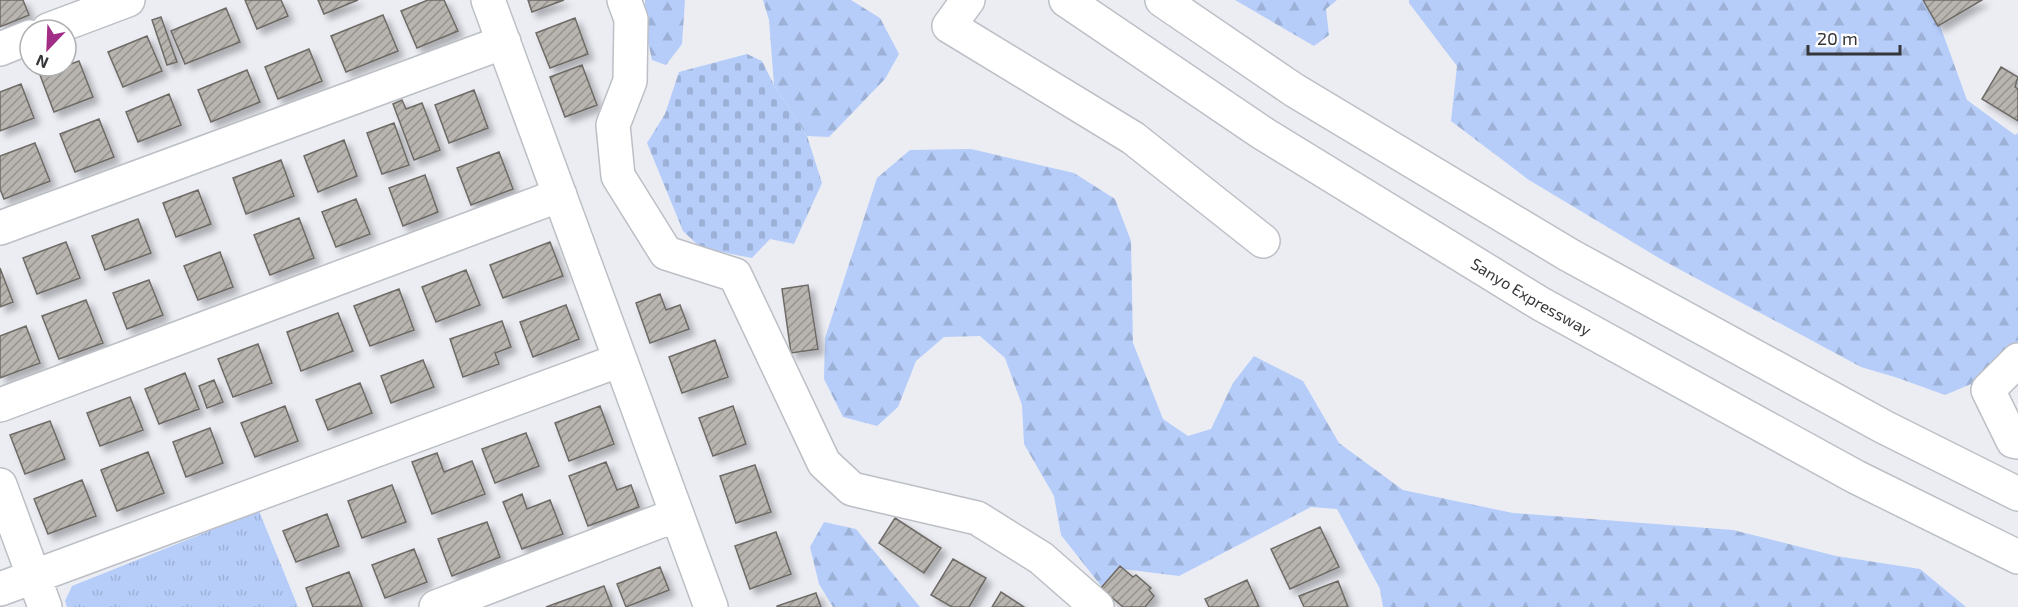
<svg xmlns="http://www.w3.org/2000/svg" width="2018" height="607" font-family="'Exo 2',sans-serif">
  <defs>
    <pattern id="forest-firs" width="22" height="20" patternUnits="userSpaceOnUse" patternTransform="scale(1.5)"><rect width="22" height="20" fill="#b6cdfa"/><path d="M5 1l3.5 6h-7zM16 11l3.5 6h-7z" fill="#9db1d7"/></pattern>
    <pattern id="cemetery-stones" width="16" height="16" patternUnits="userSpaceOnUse" patternTransform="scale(1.5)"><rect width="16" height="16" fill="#b6cdfa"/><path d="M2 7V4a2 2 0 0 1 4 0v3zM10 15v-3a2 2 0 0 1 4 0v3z" fill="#9db1d7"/></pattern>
    <pattern id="park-tufts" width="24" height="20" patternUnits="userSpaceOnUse" patternTransform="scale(1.5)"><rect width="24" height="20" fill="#b6cdfa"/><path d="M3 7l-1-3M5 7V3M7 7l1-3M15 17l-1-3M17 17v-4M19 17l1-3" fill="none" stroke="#9db1d7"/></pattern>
    <pattern id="building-hatch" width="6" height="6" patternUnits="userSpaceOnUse" patternTransform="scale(1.5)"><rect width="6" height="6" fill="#b8b4af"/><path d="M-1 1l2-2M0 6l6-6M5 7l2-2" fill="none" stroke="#96938f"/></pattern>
    <filter id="shadow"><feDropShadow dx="5.5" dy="5.5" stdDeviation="3" flood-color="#0004"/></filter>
  </defs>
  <rect width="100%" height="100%" fill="#ebedf3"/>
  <path fill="url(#forest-firs)" d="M 645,0 L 685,0 L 682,44 L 666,65 L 652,60 L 645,29 Z
    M 763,0 L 851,0 L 880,18 L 899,54 L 885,79 L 829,137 L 807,136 L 774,85 L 769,20 Z
    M 1235,0 L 1337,0 L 1326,9 L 1329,35 L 1314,46 Z
    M 1409,0 L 1938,0 L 1937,17 L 1967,100 L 2015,135 L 2018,133 L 2018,351 L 1990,376 L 1945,395 L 1898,378 L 1861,367 L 1664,261 L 1529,180 L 1451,121 L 1457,66 L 1409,3 Z
    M 971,149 L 1074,173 L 1115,199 L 1131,241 L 1133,343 L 1163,419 L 1188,436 L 1211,429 L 1233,383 L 1254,356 L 1303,381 L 1339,443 L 1403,490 L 1513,513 L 1733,530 L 1836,556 L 1920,569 L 1966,607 L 1383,607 L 1380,589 L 1337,509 L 1311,507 L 1179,576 L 1123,569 L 1105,591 L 1061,535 L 1054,496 L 1024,444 L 1022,405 L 1005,358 L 980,336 L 944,337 L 916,361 L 898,407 L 877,426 L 843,417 L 824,379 L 825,338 L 877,178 L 910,150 Z
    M 824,522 L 856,529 L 920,607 L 833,607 L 819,584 L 810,547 Z"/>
  <path fill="url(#cemetery-stones)" d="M 747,54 L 762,61 L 774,85 L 807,136 L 822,183 L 794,244 L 770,239 L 752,258 L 701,248 L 683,231 L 647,143 L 665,114 L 679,72 Z"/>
  <path fill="url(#park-tufts)" d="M 259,511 L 298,607 L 67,607 L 65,601 L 72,586 Z"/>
  <path fill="url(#building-hatch)" stroke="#6e6a66" stroke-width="1.5" filter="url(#shadow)" d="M 0,0 L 23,0 L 29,15 L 0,27 Z
    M 245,0 L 281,0 L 288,16 L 257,29 Z
    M 318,0 L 358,0 L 324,14 Z
    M 428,0 L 444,0 L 458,31 L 417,48 L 401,11 Z
    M 528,0 L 564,0 L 532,12 Z
    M 1923,0 L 1982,0 L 1938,26 Z
    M 226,8 L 240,42 L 185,64 L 171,31 Z
    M 383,15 L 398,51 L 346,72 L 331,36 Z
    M 161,17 L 177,62 L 167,65 L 152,20 Z
    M 575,18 L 588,54 L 550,68 L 536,33 Z
    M 147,36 L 162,71 L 123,87 L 108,52 Z
    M 309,49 L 322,81 L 278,99 L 265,67 Z
    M 79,61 L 93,97 L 54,112 L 40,75 Z
    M 582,65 L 597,105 L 565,117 L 550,77 Z
    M 2001,67 L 2018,77 L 2015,87 L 2018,89 L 2018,121 L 1982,99 Z
    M 247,70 L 260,102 L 211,122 L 198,90 Z
    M 21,84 L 34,118 L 0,131 L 0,92 Z
    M 474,90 L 488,128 L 449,143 L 435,105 Z
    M 169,94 L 181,125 L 138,142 L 126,112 Z
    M 402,100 L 406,109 L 422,103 L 440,150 L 414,160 L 393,104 Z
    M 99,119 L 114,157 L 75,172 L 60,134 Z
    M 394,123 L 409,165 L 382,174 L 367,133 Z
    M 344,140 L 357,176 L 318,192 L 304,156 Z
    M 35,143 L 50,181 L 4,199 L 0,189 L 0,156 Z
    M 499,152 L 513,189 L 471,205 L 457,168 Z
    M 281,160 L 294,196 L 246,214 L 233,178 Z
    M 425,175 L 438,212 L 403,226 L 389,188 Z
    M 198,190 L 211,224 L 176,237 L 163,203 Z
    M 356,199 L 370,234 L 336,247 L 322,212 Z
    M 299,218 L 314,258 L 270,275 L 254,235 Z
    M 138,219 L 151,253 L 105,270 L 92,236 Z
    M 66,242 L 80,278 L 37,294 L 23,258 Z
    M 550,242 L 563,276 L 503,298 L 490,265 Z
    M 220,252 L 233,287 L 198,300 L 184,266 Z
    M 0,268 L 13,302 L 0,307 Z
    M 466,270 L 480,305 L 436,322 L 422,287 Z
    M 149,280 L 163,315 L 127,329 L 113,293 Z
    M 808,285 L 818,349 L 791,353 L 782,289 Z
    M 399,289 L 414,330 L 370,346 L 354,306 Z
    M 660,294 L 666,310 L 680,305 L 689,329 L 650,343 L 636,303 Z
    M 86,300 L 103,343 L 59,359 L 42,316 Z
    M 566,305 L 579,339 L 533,357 L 520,322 Z
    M 338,313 L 353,351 L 301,371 L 287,332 Z
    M 502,321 L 511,347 L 495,353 L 499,364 L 463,377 L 450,339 Z
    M 26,326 L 40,363 L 0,378 L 0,336 Z
    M 715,340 L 728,377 L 682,393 L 669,357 Z
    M 258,344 L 272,383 L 233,397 L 218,359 Z
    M 423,360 L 434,387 L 391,403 L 381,376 Z
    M 185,373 L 199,409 L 159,424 L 145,389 Z
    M 214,380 L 223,402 L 207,408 L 199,386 Z
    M 360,383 L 372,413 L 328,430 L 316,400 Z
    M 130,397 L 143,430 L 100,446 L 87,413 Z
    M 285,406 L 298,441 L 255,457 L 241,423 Z
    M 600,406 L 614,444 L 569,461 L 555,423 Z
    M 733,406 L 746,444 L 713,456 L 699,418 Z
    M 50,421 L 65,459 L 25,474 L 10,435 Z
    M 210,428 L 223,463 L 186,477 L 173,442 Z
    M 526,433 L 539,466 L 495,483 L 482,449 Z
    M 148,452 L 164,493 L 117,511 L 101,470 Z
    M 437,453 L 444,472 L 472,461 L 485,494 L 432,514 L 412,462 Z
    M 606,462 L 617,490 L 631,485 L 639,507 L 588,526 L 569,476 Z
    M 755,465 L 771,512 L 736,523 L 720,476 Z
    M 82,480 L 96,516 L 48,534 L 34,499 Z
    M 392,485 L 406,522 L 362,538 L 348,501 Z
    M 522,494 L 527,509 L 550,500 L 563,534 L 522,549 L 503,502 Z
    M 327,514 L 339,546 L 296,562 L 283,531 Z
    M 895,518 L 941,548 L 924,573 L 879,543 Z
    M 487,522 L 500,557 L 452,576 L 438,539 Z
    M 1320,527 L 1339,567 L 1290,589 L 1271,549 Z
    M 776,532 L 791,574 L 750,589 L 735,546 Z
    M 414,549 L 427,582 L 385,598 L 372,565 Z
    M 953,559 L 986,578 L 969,607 L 952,607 L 931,595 Z
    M 1120,566 L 1133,577 L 1136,575 L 1151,588 L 1149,590 L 1154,596 L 1145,607 L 1123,607 L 1101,588 Z
    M 660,567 L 669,590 L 626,607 L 617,584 Z
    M 349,572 L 362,606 L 313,607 L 306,588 Z
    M 1247,580 L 1259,607 L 1209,607 L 1205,599 Z
    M 1338,581 L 1348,607 L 1304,607 L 1299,596 Z
    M 604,586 L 612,607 L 546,607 Z
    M 1001,592 L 1024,607 L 992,607 Z
    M 816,593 L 821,607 L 778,607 L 777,606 Z"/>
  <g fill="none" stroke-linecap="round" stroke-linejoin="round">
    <defs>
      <path id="minor" d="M 488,0 L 711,607
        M 624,0 L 631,19 L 630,81 L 613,125 L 618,176 L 666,253 L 735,275 L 824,463 L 852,489 L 977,518 L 1041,558 L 1097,607
        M 968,0 L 949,26 L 1133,138 L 1263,241
        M 48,30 L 128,0
        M 0,49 L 30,37
        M 0,228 L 504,42
        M 2018,360 L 1988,390 L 2013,441 L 2018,442
        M 0,405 L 560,195
        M 0,485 L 45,607
        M 0,589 L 620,360
        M 436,607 L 676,515"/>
      <g id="highway">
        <path id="s1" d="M 1066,0 L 1264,134 L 1541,304 L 1856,477 L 2018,557"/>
        <path d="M 1162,0 L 1294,90 L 1569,255 L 1884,427 L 2018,494"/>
      </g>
    </defs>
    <use href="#minor" stroke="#bcbfc5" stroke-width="36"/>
    <use href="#highway" stroke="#bcbfc5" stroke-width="36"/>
    <use href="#minor" stroke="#fff" stroke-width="33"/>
    <use href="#highway" stroke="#fff" stroke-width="33"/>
  </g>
  <g text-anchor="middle" stroke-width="4.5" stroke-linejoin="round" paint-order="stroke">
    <g font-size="16" fill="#353639" stroke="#fff">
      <text dy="6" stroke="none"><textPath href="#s1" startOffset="552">Sanyo Expressway</textPath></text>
    </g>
  </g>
  <g transform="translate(48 48) rotate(203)"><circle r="28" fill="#ffffff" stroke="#aeafb0" stroke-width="1.5"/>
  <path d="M0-4.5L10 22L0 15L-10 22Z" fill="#a12d87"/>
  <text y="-9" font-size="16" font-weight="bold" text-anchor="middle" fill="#353639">N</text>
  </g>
  <path d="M1808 45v9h92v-9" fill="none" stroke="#353639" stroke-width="3"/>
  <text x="1817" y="45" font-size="18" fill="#353639" stroke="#ffffff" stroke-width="4.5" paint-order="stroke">20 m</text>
</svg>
